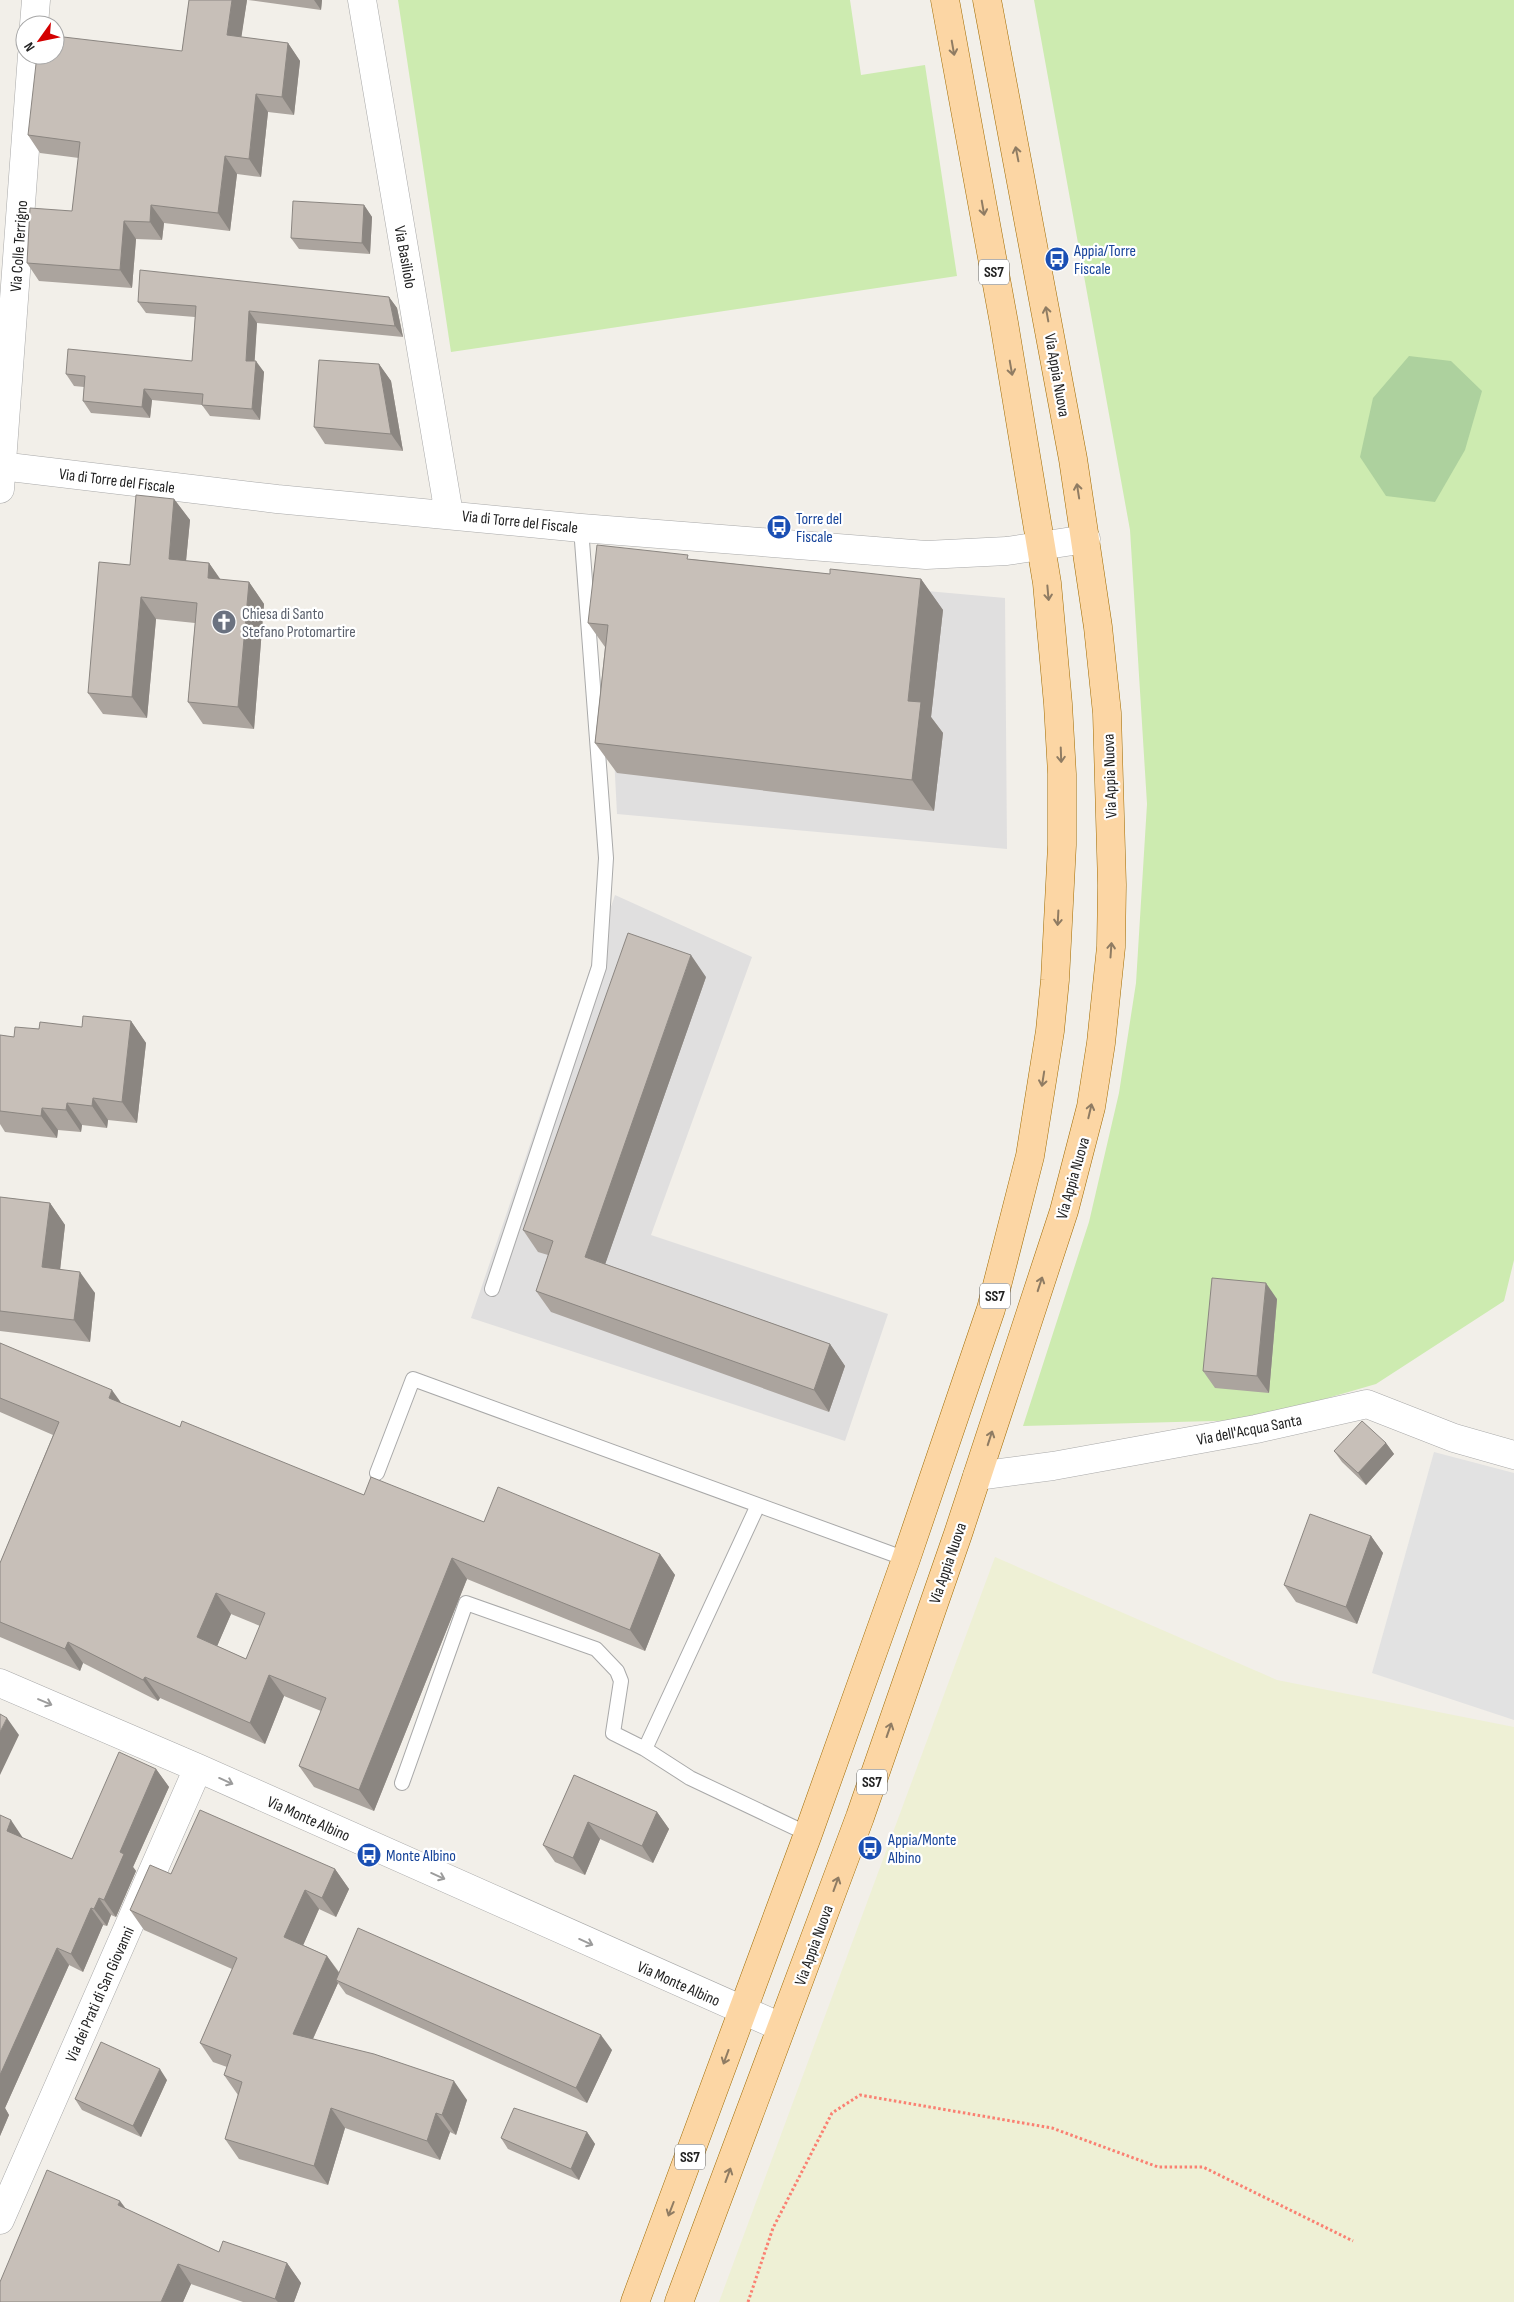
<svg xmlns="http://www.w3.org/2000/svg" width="1514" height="2302" font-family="'Sofia Sans Condensed',sans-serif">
  <rect width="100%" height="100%" fill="#f2efe9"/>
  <path fill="#e0dfdf" d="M 604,562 L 1005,598 L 1007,849 L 617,814 Z
    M 615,895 L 752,957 L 651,1235 L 888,1314 L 845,1441 L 471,1318 Z"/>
  <path fill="#eef0d5" d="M 995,1557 L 1277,1680 L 1514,1727 L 1514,2302 L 719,2302 Z"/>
  <path fill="#cdebb0" d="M 398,0 L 850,0 L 861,75 L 925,65 L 957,276 L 451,352 Z
    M 1034,0 L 1514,0 L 1514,1260 L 1504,1301 L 1376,1384 L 1252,1420 L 1023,1426 L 1089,1222 L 1119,1093 L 1136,983 L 1147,804 L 1130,530 Z"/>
  <path fill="#add19e" d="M 1409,356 L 1451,361 L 1482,391 L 1465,450 L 1435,502 L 1386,496 L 1360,457 L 1373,398 Z"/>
  <path fill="#e2e2e2" d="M 1434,1452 L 1514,1473 L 1514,1720 L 1372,1673 Z"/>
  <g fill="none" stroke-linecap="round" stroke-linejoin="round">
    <defs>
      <path id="lane" d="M 492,1289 L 599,967 L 606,858 L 581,528
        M 377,1473 L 413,1379 L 906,1559
        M 645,1749 L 758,1505
        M 402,1783 L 466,1603 L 596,1649 L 617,1671 L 621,1681 L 613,1733 L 645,1749 L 690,1778 L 808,1834"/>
      <path id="street" d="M 362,0 L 449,514
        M 34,25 L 36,0
        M 0,466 L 277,499 L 581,528 L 926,555 L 1007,551 L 1086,539
        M 0,489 L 32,55
        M 977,1476 L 1053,1466 L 1256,1429 L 1367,1404 L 1454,1438 L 1514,1455
        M 0,1683 L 198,1768 L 781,2027
        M 0,2220 L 198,1768"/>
      <path id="primary" d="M 635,2302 L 808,1834 L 906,1559 L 991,1309 L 1030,1156 L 1050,1031 L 1055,980 L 1062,845 L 1062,774 L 1058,704 L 1047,583 L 1004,323 L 945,0
        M 679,2302 L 860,1817 L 958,1534 L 1064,1211 L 1091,1107 L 1101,1043 L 1111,947 L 1112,885 L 1107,713 L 1098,627 L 1073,459 L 987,0"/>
    </defs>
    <use href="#lane" stroke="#a9a9a9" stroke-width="16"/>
    <use href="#street" stroke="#a9a9a9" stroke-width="29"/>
    <use href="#primary" stroke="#a06b00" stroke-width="29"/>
    <path stroke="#fa8072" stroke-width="3" stroke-dasharray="2.5 2.5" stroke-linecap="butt" d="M 748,2302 L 773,2228 L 832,2113 L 860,2095 L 1052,2128 L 1158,2167 L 1203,2167 L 1353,2241"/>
    <use href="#lane" stroke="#fff" stroke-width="14"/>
    <use href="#street" stroke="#fff" stroke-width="28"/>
    <use href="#primary" stroke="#fcd6a4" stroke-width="28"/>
  </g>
  <path fill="#aba49e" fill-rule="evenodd" d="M 189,0 L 247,0 L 241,37 L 288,43 L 300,61 L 294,115 L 268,112 L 261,177 L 237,174 L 230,231 L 164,223 L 162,240 L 136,239 L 132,288 L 39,281 L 27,263 L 72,211 L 79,158 L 40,153 L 28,135 L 182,51 Z
    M 248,0 L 322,0 L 321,10 Z
    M 364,205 L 372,217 L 370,254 L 299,249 L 291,238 Z
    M 389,297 L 397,308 L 403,337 L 257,323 L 254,361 L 264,372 L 260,420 L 210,416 L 202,405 L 152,400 L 150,418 L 91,413 L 83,401 L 84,387 L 74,386 L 66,374 L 192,361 L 195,317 L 146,313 L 138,302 Z
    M 379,364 L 391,381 L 403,451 L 325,444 L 314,427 Z
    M 174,499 L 190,520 L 186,561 L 209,563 L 221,580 L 249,582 L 264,604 L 254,729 L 203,724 L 188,702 L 195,623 L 156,619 L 147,718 L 103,714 L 88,693 L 130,565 Z
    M 690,559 L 830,574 L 921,579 L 943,610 L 931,717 L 943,733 L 934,811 L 617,773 L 595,743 L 605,647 L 588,623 Z
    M 706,977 L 605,1264 L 830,1344 L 845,1366 L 829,1412 L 551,1312 L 536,1291 L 548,1255 L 538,1252 L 523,1230 Z
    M 131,1021 L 146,1043 L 137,1123 L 108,1120 L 107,1128 L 82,1125 L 81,1132 L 58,1130 L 57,1138 L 5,1132 L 0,1124 L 0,1035 L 14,1037 L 39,1029 L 82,1027 Z
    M 0,1197 L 50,1203 L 65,1225 L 60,1269 L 95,1293 L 90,1342 L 0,1331 Z
    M 1277,1299 L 1269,1393 L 1215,1388 L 1203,1371 Z
    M 0,1343 L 121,1403 L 180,1427 L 364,1495 L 484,1522 L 660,1554 L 675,1575 L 645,1651 L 467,1579 L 374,1811 L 314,1787 L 299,1766 L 321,1711 L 284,1696 L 265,1744 L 160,1698 L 158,1701 L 83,1663 L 80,1671 L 0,1637 L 0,1563 L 53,1435 L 0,1412 ZM 231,1614 L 260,1626 L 246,1659 L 217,1646 Z
    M 1386,1443 L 1394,1454 L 1366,1485 L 1342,1462 L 1334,1451 Z
    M 1371,1536 L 1383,1553 L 1357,1624 L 1296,1602 L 1284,1585 Z
    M 156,1769 L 169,1787 L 133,1867 L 136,1871 L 116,1917 L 111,1915 L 107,1926 L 103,1925 L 83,1972 L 69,1965 L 5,2108 L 9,2115 L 0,2136 L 0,1815 L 23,1838 L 72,1859 Z
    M 574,1775 L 657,1812 L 669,1829 L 653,1863 L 600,1839 L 585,1875 L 555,1862 L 543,1845 Z
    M 335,1869 L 349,1889 L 336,1917 L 319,1909 L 303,1945 L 327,1956 L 339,1972 L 612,2050 L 587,2103 L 346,1994 L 338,1983 L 313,2039 L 467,2100 L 456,2135 L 450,2132 L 440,2160 L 345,2128 L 328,2185 L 239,2159 L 225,2139 L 238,2095 L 224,2075 L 227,2067 L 213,2062 L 200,2043 L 232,1969 L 144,1930 L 130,1910 L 171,1874 Z
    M 167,2080 L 141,2137 L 82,2110 L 75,2099 Z
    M 587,2132 L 595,2144 L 579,2180 L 508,2149 L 501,2138 Z
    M 120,2201 L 126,2209 L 219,2252 L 287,2263 L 301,2283 L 294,2302 L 243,2302 L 191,2284 L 183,2302 Z"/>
  <path fill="#8b8681" d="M 232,0 L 247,0 L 239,53 L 227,35 Z
    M 314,0 L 322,0 L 321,10 Z
    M 288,43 L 300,61 L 294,115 L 282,97 Z
    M 256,94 L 268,112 L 261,177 L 249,159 Z
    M 225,156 L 237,174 L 230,231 L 218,213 Z
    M 151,205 L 164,223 L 162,240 L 150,222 Z
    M 364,205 L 372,217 L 370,254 L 362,243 Z
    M 124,221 L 136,239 L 132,288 L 120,270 Z
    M 389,297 L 397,308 L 403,337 L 395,326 Z
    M 249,311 L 257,323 L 254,372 L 246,361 Z
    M 256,361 L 264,372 L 260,420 L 252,409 Z
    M 379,364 L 391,381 L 403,451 L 391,434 Z
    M 144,389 L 152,400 L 150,418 L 142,407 Z
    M 174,499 L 190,520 L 184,581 L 169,559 Z
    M 209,563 L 224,585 L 208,578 Z
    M 921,579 L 943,610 L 931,717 L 943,733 L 934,811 L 912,780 L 908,701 Z
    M 249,582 L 264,604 L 254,729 L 238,707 Z
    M 141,597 L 156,619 L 147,718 L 132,697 Z
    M 691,955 L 706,977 L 600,1279 L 585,1257 Z
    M 131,1021 L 146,1043 L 137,1123 L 122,1102 Z
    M 93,1098 L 108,1120 L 107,1128 L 92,1106 Z
    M 67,1103 L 82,1125 L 81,1132 L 66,1110 Z
    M 42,1108 L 58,1130 L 57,1138 L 41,1116 Z
    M 50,1203 L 65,1225 L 58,1289 L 42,1267 Z
    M 80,1272 L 95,1293 L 90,1342 L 74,1320 Z
    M 1266,1283 L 1277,1299 L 1269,1393 L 1257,1376 Z
    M 830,1344 L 845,1366 L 829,1412 L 814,1390 Z
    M 112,1390 L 127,1411 L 109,1398 Z
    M 1386,1443 L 1394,1454 L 1366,1485 L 1358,1473 Z
    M 1371,1536 L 1383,1553 L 1357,1624 L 1346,1607 Z
    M 660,1554 L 675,1575 L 645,1651 L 630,1630 Z
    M 452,1558 L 467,1579 L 374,1811 L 359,1790 Z
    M 216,1593 L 231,1614 L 212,1658 L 197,1637 Z
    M 68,1642 L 83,1663 L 80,1671 L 65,1649 Z
    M 269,1675 L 284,1696 L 265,1744 L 250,1723 Z
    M 145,1677 L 160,1698 L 158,1701 L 143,1680 Z
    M 7,1718 L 19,1735 L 0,1775 L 0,1732 Z
    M 156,1769 L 169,1787 L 133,1867 L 136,1871 L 116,1917 L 104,1900 L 120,1852 Z
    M 657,1812 L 669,1829 L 653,1863 L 642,1846 Z
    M 11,1820 L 23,1838 L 7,1831 Z
    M 588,1822 L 600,1839 L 585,1875 L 573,1858 Z
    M 335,1869 L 349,1889 L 336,1917 L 322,1898 Z
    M 305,1890 L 319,1909 L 298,1957 L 284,1937 Z
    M 99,1898 L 111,1915 L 107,1926 L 94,1909 Z
    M 91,1908 L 103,1925 L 83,1972 L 71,1954 Z
    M 57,1948 L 69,1965 L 5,2108 L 9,2115 L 0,2136 L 0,2075 Z
    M 327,1956 L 341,1976 L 336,1980 L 338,1983 L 306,2054 L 293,2034 Z
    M 601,2035 L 612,2050 L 587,2103 L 576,2088 Z
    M 160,2069 L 167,2080 L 141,2137 L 133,2126 Z
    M 454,2081 L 467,2100 L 456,2135 L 442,2115 Z
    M 331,2108 L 345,2128 L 328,2185 L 314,2166 Z
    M 436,2113 L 450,2132 L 440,2160 L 427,2141 Z
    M 587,2132 L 595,2144 L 579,2180 L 571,2169 Z
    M 120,2201 L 134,2220 L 118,2205 Z
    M 287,2263 L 301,2283 L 294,2302 L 278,2302 L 275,2299 Z
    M 178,2264 L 191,2284 L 183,2302 L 161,2302 Z"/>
  <path fill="#c7bfb8" stroke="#8b8681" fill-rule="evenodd" d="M 189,0 L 232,0 L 227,35 L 288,43 L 282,97 L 256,94 L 249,159 L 225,156 L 218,213 L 151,205 L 150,222 L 124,221 L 120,270 L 27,263 L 30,208 L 72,211 L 80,142 L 28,135 L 37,55 L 55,55 L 55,36 L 182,51 Z
    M 293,201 L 364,205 L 362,243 L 291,238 Z
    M 140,270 L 389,297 L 395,326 L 249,311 L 246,361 L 256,361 L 252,409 L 202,405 L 203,394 L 144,389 L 142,407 L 83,401 L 85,376 L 66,374 L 68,349 L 192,361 L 196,306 L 138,302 Z
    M 319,360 L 379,364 L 391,434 L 314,427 Z
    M 136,495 L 174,499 L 169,559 L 209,563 L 208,578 L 249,582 L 238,707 L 188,702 L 197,603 L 141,597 L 132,697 L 88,693 L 99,562 L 130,565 Z
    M 597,545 L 688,555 L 687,559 L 830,574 L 830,569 L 921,579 L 908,701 L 921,702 L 912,780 L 595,743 L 608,625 L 588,623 Z
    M 628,933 L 691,955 L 585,1257 L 830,1344 L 814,1390 L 536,1291 L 553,1241 L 523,1230 Z
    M 83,1016 L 131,1021 L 122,1102 L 93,1098 L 92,1106 L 67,1103 L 66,1110 L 42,1108 L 41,1116 L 0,1111 L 0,1035 L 14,1037 L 15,1027 L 39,1029 L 40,1022 L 82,1027 Z
    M 0,1197 L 50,1203 L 42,1267 L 80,1272 L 74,1320 L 0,1311 Z
    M 1212,1278 L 1266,1283 L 1257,1376 L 1203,1371 Z
    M 0,1343 L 112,1390 L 109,1398 L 180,1427 L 182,1421 L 364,1495 L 371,1477 L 484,1522 L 498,1487 L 660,1554 L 630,1630 L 452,1558 L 359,1790 L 299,1766 L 326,1698 L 269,1675 L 250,1723 L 145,1677 L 143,1680 L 68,1642 L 65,1649 L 0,1622 L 0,1563 L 59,1422 L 0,1398 ZM 216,1593 L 265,1613 L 246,1659 L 197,1637 Z
    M 1362,1421 L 1386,1443 L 1358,1473 L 1334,1451 Z
    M 1310,1514 L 1371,1536 L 1346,1607 L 1284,1585 Z
    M 0,1714 L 7,1718 L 0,1732 Z
    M 119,1752 L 156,1769 L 120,1852 L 124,1854 L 104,1900 L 99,1898 L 94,1909 L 91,1908 L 71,1954 L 57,1948 L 0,2075 L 0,1815 L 11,1820 L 7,1831 L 72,1859 Z
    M 574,1775 L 657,1812 L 642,1846 L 588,1822 L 573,1858 L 543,1845 Z
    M 200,1810 L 335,1869 L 322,1898 L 305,1890 L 284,1937 L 327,1956 L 293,2034 L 374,2054 L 454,2081 L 442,2115 L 436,2113 L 427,2141 L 331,2108 L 314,2166 L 225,2139 L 242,2082 L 224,2075 L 231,2055 L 200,2043 L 237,1958 L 130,1910 L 150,1865 L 171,1874 Z
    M 358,1928 L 601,2035 L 576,2088 L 336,1980 Z
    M 101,2042 L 160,2069 L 133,2126 L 75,2099 Z
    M 514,2108 L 587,2132 L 571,2169 L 501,2138 Z
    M 47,2170 L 120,2201 L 118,2205 L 219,2252 L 223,2241 L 287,2263 L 275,2299 L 178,2264 L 161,2302 L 0,2302 L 0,2282 Z"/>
  <defs><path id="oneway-shaft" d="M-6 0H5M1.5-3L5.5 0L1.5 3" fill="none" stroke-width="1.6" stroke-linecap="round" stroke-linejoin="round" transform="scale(1.25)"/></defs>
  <g stroke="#8f7c63">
    <use href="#oneway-shaft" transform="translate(953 48) rotate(80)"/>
    <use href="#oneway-shaft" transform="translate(1017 154) rotate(-101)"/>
    <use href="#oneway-shaft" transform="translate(983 208) rotate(80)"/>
    <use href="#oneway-shaft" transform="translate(1047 314) rotate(-100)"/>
    <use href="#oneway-shaft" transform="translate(1011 368) rotate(80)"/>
    <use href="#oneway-shaft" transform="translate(1078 491) rotate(-99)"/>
    <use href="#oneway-shaft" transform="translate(1048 593) rotate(85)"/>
    <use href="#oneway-shaft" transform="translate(1061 755) rotate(88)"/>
    <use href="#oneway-shaft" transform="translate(1058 918) rotate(93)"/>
    <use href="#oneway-shaft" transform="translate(1111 950) rotate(-86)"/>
    <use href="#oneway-shaft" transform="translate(1043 1079) rotate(99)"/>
    <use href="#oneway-shaft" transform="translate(1090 1111) rotate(-77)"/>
    <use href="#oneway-shaft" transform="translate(1040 1284) rotate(-72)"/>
    <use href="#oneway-shaft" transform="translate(990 1438) rotate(-72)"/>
    <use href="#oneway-shaft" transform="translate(889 1730) rotate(-71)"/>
    <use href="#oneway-shaft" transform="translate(836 1884) rotate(-70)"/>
    <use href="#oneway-shaft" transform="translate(726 2057) rotate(110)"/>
    <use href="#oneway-shaft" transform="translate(728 2175) rotate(-70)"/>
    <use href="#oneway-shaft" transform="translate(671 2209) rotate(111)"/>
  </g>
  <g stroke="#9c9c9c">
    <use href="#oneway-shaft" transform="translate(45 1702) rotate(23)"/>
    <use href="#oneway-shaft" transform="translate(226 1781) rotate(24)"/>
    <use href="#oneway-shaft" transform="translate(438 1876) rotate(24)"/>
    <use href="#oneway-shaft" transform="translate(586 1942) rotate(24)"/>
  </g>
  <defs>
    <symbol id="bus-disc" viewBox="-11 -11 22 22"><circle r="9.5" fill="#1a4fb4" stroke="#fff"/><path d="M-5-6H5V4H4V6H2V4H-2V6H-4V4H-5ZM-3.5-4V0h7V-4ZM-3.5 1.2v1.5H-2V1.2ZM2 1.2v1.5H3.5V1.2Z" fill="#fff"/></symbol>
    <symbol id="church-disc" viewBox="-11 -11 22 22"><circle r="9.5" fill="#6b7280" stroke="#fff"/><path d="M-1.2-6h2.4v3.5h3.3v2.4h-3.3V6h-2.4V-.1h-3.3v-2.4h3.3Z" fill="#fff"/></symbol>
  </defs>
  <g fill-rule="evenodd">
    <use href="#bus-disc" x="1043" y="245" width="28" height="28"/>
    <use href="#bus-disc" x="765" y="513" width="28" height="28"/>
    <use href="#church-disc" x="210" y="608" width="28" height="28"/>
    <use href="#bus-disc" x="856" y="1834" width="28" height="28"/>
    <use href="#bus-disc" x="355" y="1841" width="28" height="28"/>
  </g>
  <g text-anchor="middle" stroke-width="4.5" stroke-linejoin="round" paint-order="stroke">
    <g fill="#fff" stroke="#646464" stroke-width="1">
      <rect x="979" y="259.5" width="30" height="25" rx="4"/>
      <rect x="980" y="1283.5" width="30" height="25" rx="4"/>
      <rect x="857" y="1769.5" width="30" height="25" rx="4"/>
      <rect x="675" y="2144.5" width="30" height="25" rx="4"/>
    </g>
    <g font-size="15" font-weight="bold" fill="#222">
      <text x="994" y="277">SS7</text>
      <text x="995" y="1301">SS7</text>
      <text x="872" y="1787">SS7</text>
      <text x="690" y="2162">SS7</text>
    </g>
    <g font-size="16" fill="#222" stroke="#fff">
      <text transform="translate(18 246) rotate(-86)" y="6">Via Colle Terrigno</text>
      <text transform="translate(406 257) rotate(80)" y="6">Via Basiliolo</text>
      <text transform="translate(1058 375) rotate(80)" y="6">Via Appia Nuova</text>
      <text transform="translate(117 480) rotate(7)" y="6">Via di Torre del Fiscale</text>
      <text transform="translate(520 521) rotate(6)" y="6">Via di Torre del Fiscale</text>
      <text transform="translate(1109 776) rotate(-92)" y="6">Via Appia Nuova</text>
      <text transform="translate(1072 1178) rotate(-74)" y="6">Via Appia Nuova</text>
      <text transform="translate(1249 1429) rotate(-11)" y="6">Via dell'Acqua Santa</text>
      <text transform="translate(947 1563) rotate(-71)" y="6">Via Appia Nuova</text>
      <text transform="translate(309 1818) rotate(24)" y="6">Via Monte Albino</text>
      <text transform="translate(813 1945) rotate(-70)" y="6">Via Appia Nuova</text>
      <text transform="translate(679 1983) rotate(24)" y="6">Via Monte Albino</text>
      <text transform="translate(99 1994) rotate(-66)" y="6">Via dei Prati di San Giovanni</text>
    </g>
    <g font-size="16" fill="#164399" stroke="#fff" text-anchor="start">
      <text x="1074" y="256">Appia/Torre<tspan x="1074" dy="18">Fiscale</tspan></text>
      <text x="796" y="524">Torre del<tspan x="796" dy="18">Fiscale</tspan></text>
      <text x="888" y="1845">Appia/Monte<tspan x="888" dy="18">Albino</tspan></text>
      <text x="386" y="1861">Monte Albino</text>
    </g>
    <g font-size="16" fill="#5b616d" stroke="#fff" text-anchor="start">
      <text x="242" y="619">Chiesa di Santo<tspan x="242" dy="18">Stefano Protomartire</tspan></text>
    </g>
  </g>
  <g transform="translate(40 40) rotate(237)"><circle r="24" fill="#ffffff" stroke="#a7a7a7"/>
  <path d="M0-4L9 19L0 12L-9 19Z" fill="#d40000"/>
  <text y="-8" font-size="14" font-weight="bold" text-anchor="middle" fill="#222222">N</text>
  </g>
</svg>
